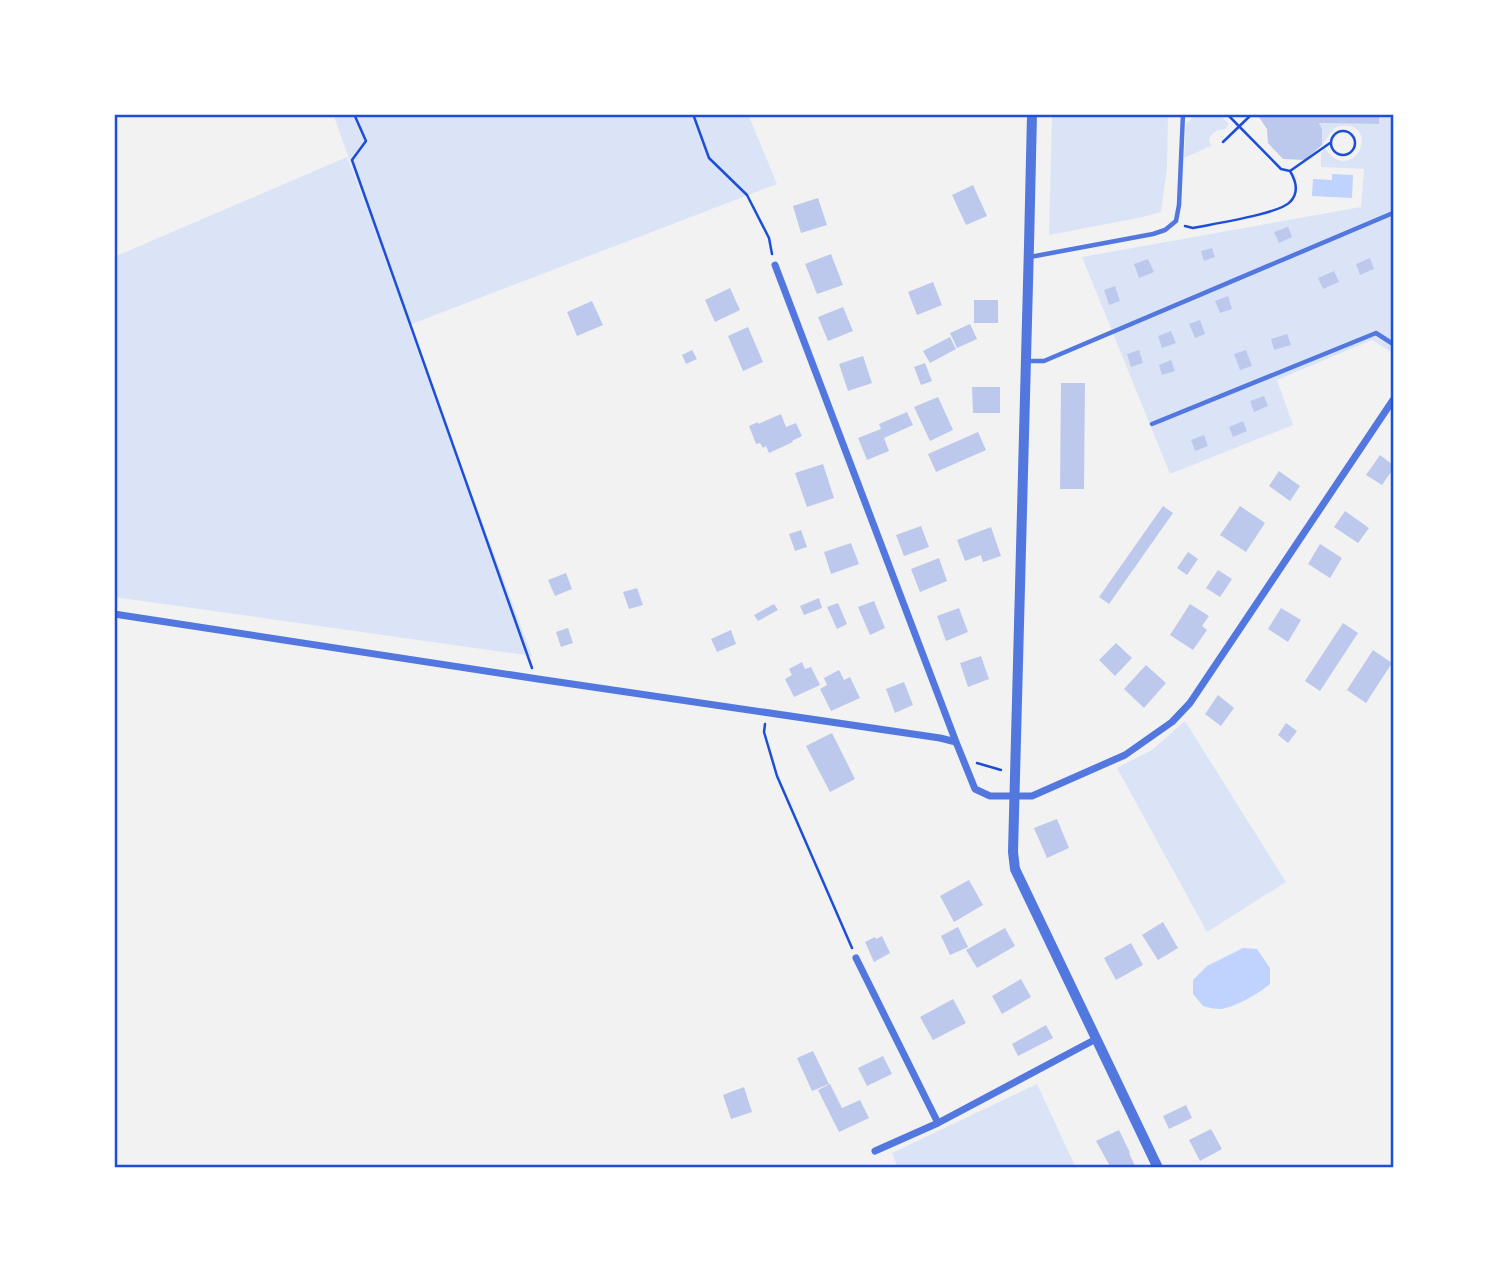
<svg xmlns="http://www.w3.org/2000/svg" width="1507" height="1282" font-family="Jost,sans-serif">
  <rect width="100%" height="100%" fill="#f2f2f2"/>
  <path fill="#dbe4f7" d="M 333,114 L 748,114 L 777,184 L 409,325 L 532,656 L 114,597 L 114,257 L 347,157 L 369,214 Z
    M 1052,114 L 1168,114 L 1167,169 L 1161,212 L 1143,217 L 1049,235 Z
    M 1379,114 L 1393,114 L 1393,353 L 1372,340 L 1277,380 L 1293,425 L 1170,474 L 1082,257 L 1361,207 L 1364,169 L 1321,167 L 1321,153 L 1325,149 C 1329,153 1333,158 1338,160 C 1358,167 1373,134 1351,126 C 1346,125 1339,125 1335,128 C 1333,129 1325,142 1322,145 L 1322,129 L 1319,123 L 1378,124 Z
    M 1195,116 L 1222,117 L 1229,124 L 1225,129 C 1216,130 1212,132 1209,140 L 1211,146 L 1184,158 L 1186,123 Z
    M 1185,721 L 1286,882 L 1207,932 L 1117,768 L 1152,750 Z
    M 1037,1084 L 1076,1168 L 898,1168 L 892,1153 Z"/>
  <path fill="#bfd3fe" d="M 1332,174 L 1353,175 L 1352,198 L 1312,196 L 1313,179 L 1332,180 Z
    M 1243,948 L 1257,949 L 1270,968 L 1270,984 C 1260,993 1234,1008 1220,1009 C 1215,1009 1209,1008 1203,1006 L 1193,994 L 1193,980 L 1207,966 Z"/>
  <path fill="#bdc9ec" d="M 1257,114 L 1379,114 L 1379,124 L 1319,123 L 1322,129 L 1322,145 L 1305,160 L 1283,159 L 1268,143 L 1267,129 Z
    M 973,185 L 987,216 L 966,225 L 952,195 Z
    M 818,198 L 827,225 L 801,233 L 793,206 Z
    M 1288,227 L 1292,237 L 1279,243 L 1274,232 Z
    M 1212,248 L 1215,257 L 1204,261 L 1201,251 Z
    M 831,254 L 843,285 L 817,294 L 805,264 Z
    M 1370,258 L 1374,269 L 1360,275 L 1356,264 Z
    M 1148,259 L 1154,272 L 1139,278 L 1134,264 Z
    M 1334,271 L 1339,282 L 1323,289 L 1318,278 Z
    M 933,282 L 942,305 L 917,315 L 908,292 Z
    M 1115,286 L 1120,301 L 1109,305 L 1104,290 Z
    M 730,288 L 740,310 L 715,322 L 705,300 Z
    M 1228,296 L 1232,309 L 1220,313 L 1215,301 Z
    M 974,300 L 998,300 L 998,323 L 974,323 Z
    M 592,301 L 603,325 L 577,336 L 567,312 Z
    M 843,307 L 853,331 L 828,341 L 818,317 Z
    M 1200,320 L 1205,334 L 1195,338 L 1189,324 Z
    M 970,324 L 977,339 L 957,348 L 950,333 Z
    M 748,327 L 763,362 L 743,371 L 728,336 Z
    M 1171,331 L 1176,343 L 1162,348 L 1158,336 Z
    M 1287,334 L 1291,345 L 1274,350 L 1271,339 Z
    M 950,337 L 956,349 L 930,363 L 923,351 Z
    M 692,350 L 697,359 L 686,364 L 682,355 Z
    M 1139,350 L 1143,363 L 1131,367 L 1127,354 Z
    M 1246,350 L 1252,366 L 1240,370 L 1234,354 Z
    M 863,356 L 872,383 L 848,391 L 839,364 Z
    M 1171,360 L 1175,371 L 1162,375 L 1159,365 Z
    M 925,363 L 932,381 L 921,385 L 914,367 Z
    M 1061,383 L 1085,383 L 1084,489 L 1060,489 Z
    M 972,387 L 1000,387 L 1000,413 L 973,413 Z
    M 1264,396 L 1268,406 L 1254,412 L 1250,401 Z
    M 938,397 L 953,430 L 930,441 L 914,407 Z
    M 907,412 L 913,425 L 884,438 L 889,451 L 867,460 L 858,438 L 881,429 L 879,424 Z
    M 781,414 L 786,427 L 796,423 L 802,436 L 792,441 L 793,442 L 769,453 L 766,446 L 763,448 L 760,443 L 756,444 L 749,426 L 758,422 L 758,424 Z
    M 1243,421 L 1247,431 L 1233,437 L 1229,427 Z
    M 978,432 L 986,450 L 936,472 L 928,454 Z
    M 1204,435 L 1208,446 L 1195,451 L 1191,440 Z
    M 1380,455 L 1393,465 L 1393,469 L 1382,485 L 1366,475 Z
    M 823,464 L 834,498 L 807,507 L 795,473 Z
    M 1279,471 L 1300,486 L 1290,501 L 1269,486 Z
    M 1163,506 L 1173,513 L 1109,604 L 1099,597 Z
    M 1240,506 L 1265,523 L 1246,552 L 1220,535 Z
    M 1345,511 L 1369,528 L 1358,543 L 1334,527 Z
    M 921,526 L 929,547 L 904,556 L 896,535 Z
    M 991,527 L 1001,556 L 983,562 L 981,555 L 965,561 L 957,540 Z
    M 801,530 L 807,547 L 795,551 L 789,534 Z
    M 851,543 L 859,564 L 831,574 L 824,552 Z
    M 1320,544 L 1342,558 L 1330,578 L 1308,564 Z
    M 1188,552 L 1198,559 L 1187,575 L 1177,568 Z
    M 939,558 L 947,581 L 920,592 L 911,569 Z
    M 1218,570 L 1232,579 L 1220,597 L 1206,588 Z
    M 566,573 L 572,589 L 555,596 L 548,580 Z
    M 637,588 L 643,605 L 629,609 L 623,592 Z
    M 819,598 L 822,608 L 804,615 L 800,606 Z
    M 874,601 L 885,628 L 870,635 L 858,607 Z
    M 838,603 L 847,624 L 837,629 L 827,607 Z
    M 774,604 L 778,610 L 758,621 L 754,615 Z
    M 1190,604 L 1209,616 L 1202,626 L 1207,630 L 1193,650 L 1170,635 Z
    M 959,608 L 968,632 L 946,641 L 937,616 Z
    M 1281,608 L 1301,620 L 1288,642 L 1268,629 Z
    M 1343,623 L 1358,633 L 1320,691 L 1305,681 Z
    M 568,628 L 573,643 L 561,647 L 556,632 Z
    M 731,630 L 736,644 L 717,652 L 711,639 Z
    M 1116,643 L 1132,658 L 1115,676 L 1099,660 Z
    M 1373,650 L 1392,663 L 1366,703 L 1347,690 Z
    M 981,656 L 989,679 L 968,687 L 960,663 Z
    M 802,662 L 805,669 L 811,667 L 820,685 L 794,697 L 785,679 L 792,675 L 789,669 Z
    M 1146,665 L 1166,683 L 1144,708 L 1124,689 Z
    M 839,670 L 844,680 L 850,677 L 860,698 L 831,711 L 820,689 L 827,685 L 824,678 Z
    M 904,682 L 913,705 L 895,713 L 886,689 Z
    M 1218,695 L 1234,708 L 1221,726 L 1205,714 Z
    M 1286,723 L 1297,731 L 1288,743 L 1278,735 Z
    M 832,733 L 855,779 L 830,792 L 806,746 Z
    M 1057,819 L 1069,848 L 1047,858 L 1034,828 Z
    M 969,880 L 983,905 L 954,922 L 940,896 Z
    M 1163,922 L 1178,948 L 1158,960 L 1142,935 Z
    M 958,927 L 968,947 L 950,955 L 941,936 Z
    M 1005,928 L 1015,946 L 977,968 L 966,950 Z
    M 882,936 L 890,953 L 874,962 L 865,942 L 875,937 L 876,939 Z
    M 1131,943 L 1143,965 L 1116,980 L 1104,958 Z
    M 1021,979 L 1031,997 L 1002,1014 L 992,996 Z
    M 953,999 L 966,1023 L 933,1040 L 920,1017 Z
    M 1046,1025 L 1053,1038 L 1018,1056 L 1012,1044 Z
    M 813,1051 L 829,1084 L 812,1091 L 797,1058 Z
    M 883,1056 L 892,1074 L 867,1086 L 858,1068 Z
    M 830,1084 L 842,1108 L 860,1100 L 869,1118 L 839,1132 L 818,1090 Z
    M 744,1087 L 752,1112 L 731,1119 L 723,1095 Z
    M 1186,1105 L 1192,1118 L 1169,1129 L 1163,1116 Z
    M 1211,1129 L 1222,1149 L 1200,1161 L 1189,1140 Z
    M 1119,1130 L 1130,1153 L 1129,1153 L 1136,1168 L 1111,1168 L 1096,1141 Z"/>
  <g fill="none" stroke-linecap="round" stroke-linejoin="round">
    <path stroke="#1d4ed8" stroke-width="2.5" d="M 354,114 L 366,141 L 352,160 L 532,668
      M 693,114 L 709,158 L 747,195 L 769,238 L 772,254
      M 1227,114 L 1281,169 L 1290,171 L 1330,143
      M1331 143a12 12 0 1 1 24 0a12 12 0 1 1-24 0Z
      M 1223,142 L 1252,114
      M 1185,226 L 1193,228 C 1212,224 1279,214 1290,202 C 1299,193 1296,181 1290,171
      M 765,724 L 764,732 L 777,776 L 852,948
      M 977,763 L 1001,770"/>
    <path stroke="#5277de" stroke-width="4.5" d="M 1030,257 L 1153,234 L 1165,230 L 1176,221 L 1179,205 L 1183,114
      M 1026,361 L 1044,361 L 1393,213
      M 1152,424 L 1376,333 L 1393,344"/>
    <path stroke="#5277de" stroke-width="7" d="M 775,265 L 956,742
      M 114,614 L 538,679 L 940,738 L 956,742 L 975,789 L 990,796 L 1032,796 L 1125,755 L 1172,722 L 1190,703 L 1393,400
      M 856,958 L 938,1123
      M 875,1151 L 938,1123 L 1096,1039"/>
    <path stroke="#5277de" stroke-width="10" d="M 1032,114 L 1029,245 L 1013,852 L 1015,869 L 1158,1168"/>
  </g>
  <rect width="1507" height="1282" fill="none" stroke="#ffffff" stroke-width="231"/>
  <rect x="116" y="116" width="1276" height="1050" fill="none" stroke="#1d4ed8" stroke-width="2.5"/>
</svg>
